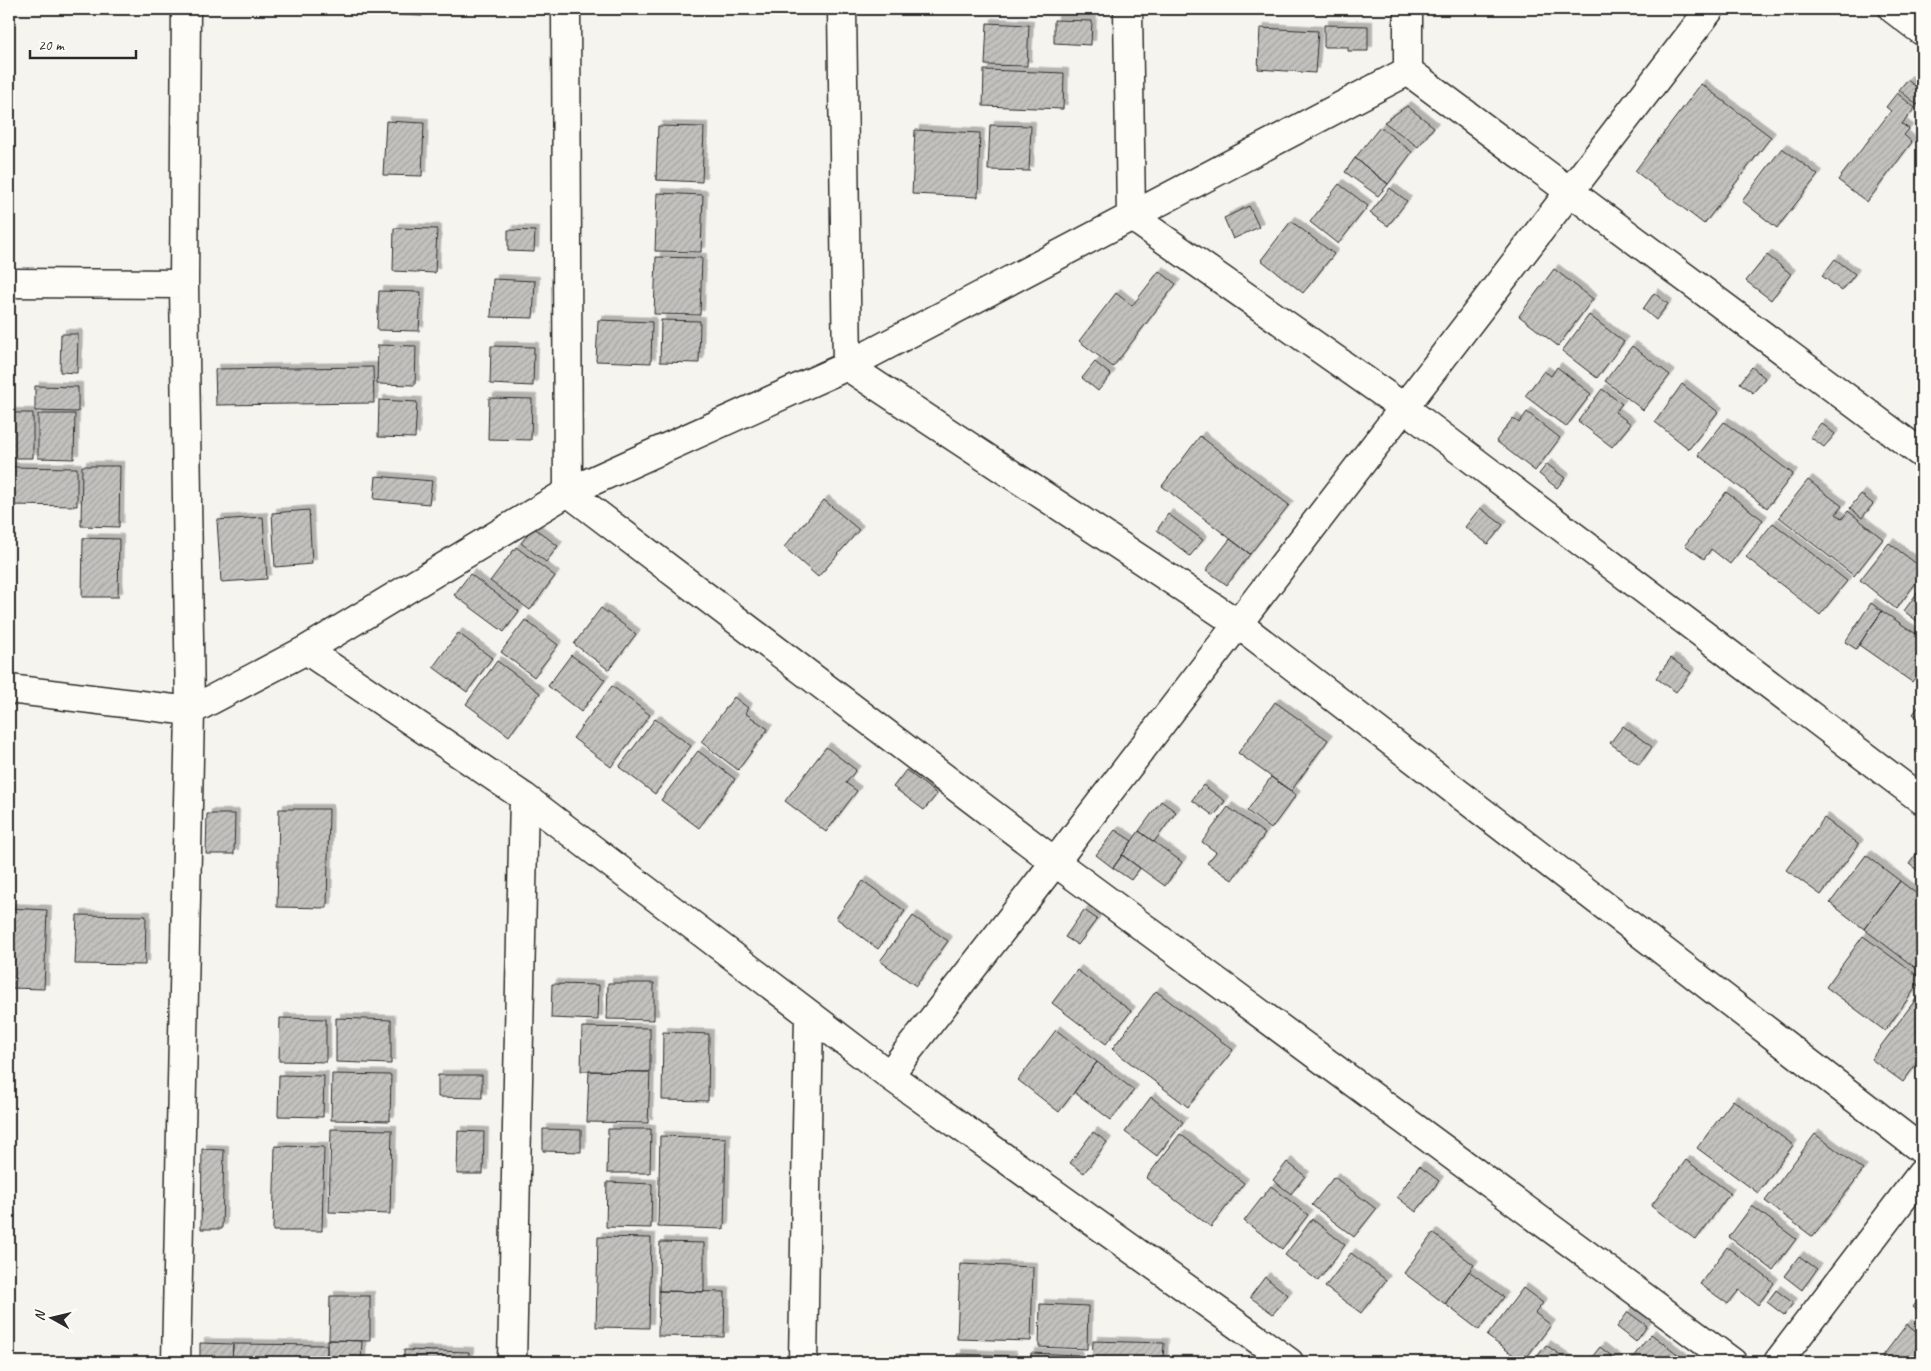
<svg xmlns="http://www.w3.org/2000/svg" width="1931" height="1371" font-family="Caveat,sans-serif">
  <defs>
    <pattern id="building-hatch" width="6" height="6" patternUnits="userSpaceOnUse" patternTransform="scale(1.25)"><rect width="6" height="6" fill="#c2c1be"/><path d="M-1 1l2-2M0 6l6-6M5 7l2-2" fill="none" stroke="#a7a6a3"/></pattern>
    <filter id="shadow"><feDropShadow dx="4.5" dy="-4.5" stdDeviation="0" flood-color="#0004"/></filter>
  </defs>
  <rect width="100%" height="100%" fill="#f5f4ef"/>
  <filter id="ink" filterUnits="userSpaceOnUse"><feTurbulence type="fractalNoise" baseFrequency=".02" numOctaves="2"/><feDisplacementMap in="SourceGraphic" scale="10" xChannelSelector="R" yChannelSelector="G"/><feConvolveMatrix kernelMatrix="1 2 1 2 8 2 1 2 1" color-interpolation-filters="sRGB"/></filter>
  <g filter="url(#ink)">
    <path fill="url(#building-hatch)" stroke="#2b2b2b" filter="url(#shadow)" d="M 333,9 L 372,9 L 372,14 L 333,12 Z
      M 382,9 L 422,9 L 422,16 L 382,14 Z
      M 1054,20 L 1092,21 L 1091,45 L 1054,43 Z
      M 987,23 L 1029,25 L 1027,66 L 985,65 Z
      M 1324,25 L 1368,26 L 1368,51 L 1348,51 L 1348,47 L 1324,47 Z
      M 1260,28 L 1318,31 L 1315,73 L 1258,69 Z
      M 984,70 L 1064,73 L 1063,109 L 983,106 Z
      M 1907,80 L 1922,91 L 1922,100 L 1918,105 L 1899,90 Z
      M 1701,84 L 1771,137 L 1704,224 L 1635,171 Z
      M 1897,93 L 1915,108 L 1902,124 L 1909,129 L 1904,135 L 1912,142 L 1867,202 L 1838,180 L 1891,111 L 1886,107 Z
      M 1407,106 L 1434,127 L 1418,147 L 1384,122 Z
      M 386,121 L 424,123 L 422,176 L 383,175 Z
      M 990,125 L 1031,126 L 1029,171 L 988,170 Z
      M 658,126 L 704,127 L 702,182 L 656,180 Z
      M 1380,127 L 1412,152 L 1388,184 L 1355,158 Z
      M 915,130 L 980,133 L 978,197 L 912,194 Z
      M 1782,148 L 1818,175 L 1777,228 L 1742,201 Z
      M 1355,158 L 1388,184 L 1378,196 L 1345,172 Z
      M 1339,184 L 1368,206 L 1338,244 L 1310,222 Z
      M 1390,188 L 1407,201 L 1388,226 L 1370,213 Z
      M 657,193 L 703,195 L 701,252 L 655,251 Z
      M 1249,206 L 1259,227 L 1233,239 L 1224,218 Z
      M 1291,221 L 1334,254 L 1303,293 L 1261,260 Z
      M 394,228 L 437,229 L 435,273 L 393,271 Z
      M 508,230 L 535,231 L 534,252 L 508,251 Z
      M 1767,255 L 1791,274 L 1771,300 L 1746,281 Z
      M 656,257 L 702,258 L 700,315 L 654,314 Z
      M 1835,259 L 1855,274 L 1842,291 L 1822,276 Z
      M 1554,269 L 1593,299 L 1558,346 L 1519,316 Z
      M 1159,271 L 1176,284 L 1113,367 L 1079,341 L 1116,293 L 1132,306 Z
      M 493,279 L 535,281 L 533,318 L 491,317 Z
      M 379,291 L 421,292 L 419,331 L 377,330 Z
      M 1654,293 L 1668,304 L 1656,320 L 1643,309 Z
      M 1589,315 L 1624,342 L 1597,378 L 1562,351 Z
      M 598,320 L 652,322 L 651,363 L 596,361 Z
      M 661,320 L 700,321 L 699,363 L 660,362 Z
      M 61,334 L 78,334 L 77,373 L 60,372 Z
      M 378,345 L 416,346 L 415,385 L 377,384 Z
      M 491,346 L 534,347 L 533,386 L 490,384 Z
      M 1632,346 L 1670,375 L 1643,410 L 1605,381 Z
      M 1095,362 L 1111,375 L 1098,391 L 1082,378 Z
      M 373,367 L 374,403 L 216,405 L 215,369 Z
      M 1557,367 L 1591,394 L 1566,427 L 1525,396 L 1544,371 L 1551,376 Z
      M 1752,367 L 1765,378 L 1753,393 L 1740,383 Z
      M 1682,384 L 1718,412 L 1689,449 L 1655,422 Z
      M 35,386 L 78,387 L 78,412 L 35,411 Z
      M 1602,389 L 1622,404 L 1615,412 L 1631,424 L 1612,447 L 1578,421 Z
      M 489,398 L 532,399 L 531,440 L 488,439 Z
      M 379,400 L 417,402 L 415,438 L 378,437 Z
      M 1527,412 L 1560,438 L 1535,471 L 1496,441 L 1513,418 L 1519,423 Z
      M 9,413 L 33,413 L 33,458 L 9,458 Z
      M 38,414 L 75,414 L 74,459 L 38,458 Z
      M 1724,422 L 1793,474 L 1767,508 L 1698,455 Z
      M 1821,423 L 1835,434 L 1824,447 L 1810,437 Z
      M 1200,436 L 1289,505 L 1250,554 L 1162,486 Z
      M 1547,464 L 1565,478 L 1557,488 L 1539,474 Z
      M 82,466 L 120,466 L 119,527 L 81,526 Z
      M 9,467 L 77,468 L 77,506 L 9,505 Z
      M 376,476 L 432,481 L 429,504 L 374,499 Z
      M 1808,480 L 1842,506 L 1836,514 L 1842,519 L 1848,511 L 1883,539 L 1854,576 L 1779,517 Z
      M 1726,492 L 1763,520 L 1730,564 L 1711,549 L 1704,559 L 1685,545 Z
      M 1861,494 L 1873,504 L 1862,518 L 1850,508 Z
      M 824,500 L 859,530 L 818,577 L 784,547 Z
      M 1480,508 L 1503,525 L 1488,544 L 1465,527 Z
      M 309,510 L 312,564 L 275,567 L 272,513 Z
      M 1168,514 L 1203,540 L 1190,556 L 1157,530 Z
      M 263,517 L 267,579 L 221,582 L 217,520 Z
      M 1773,523 L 1847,581 L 1820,615 L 1746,557 Z
      M 533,527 L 558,546 L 546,562 L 521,543 Z
      M 83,538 L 119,539 L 118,597 L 82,597 Z
      M 1230,539 L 1250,554 L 1227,585 L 1206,570 Z
      M 1889,543 L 1922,568 L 1922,575 L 1896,609 L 1860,580 Z
      M 516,547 L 555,576 L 530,610 L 490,581 Z
      M 470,574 L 519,611 L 504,632 L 454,595 Z
      M 1922,586 L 1922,625 L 1904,611 Z
      M 1871,603 L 1882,611 L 1856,649 L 1845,642 Z
      M 601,608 L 636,634 L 609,670 L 574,644 Z
      M 1882,611 L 1922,638 L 1922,668 L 1912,682 L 1859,645 Z
      M 525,620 L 558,645 L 534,677 L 501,652 Z
      M 458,633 L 492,658 L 467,692 L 433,667 Z
      M 571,655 L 605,680 L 581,712 L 548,686 Z
      M 1671,658 L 1691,673 L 1676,692 L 1656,678 Z
      M 497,661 L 540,693 L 509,736 L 466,704 Z
      M 612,686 L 650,715 L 611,767 L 573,738 Z
      M 734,697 L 748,708 L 745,713 L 768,729 L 738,770 L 701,742 Z
      M 1275,702 L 1328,740 L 1291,791 L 1238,753 Z
      M 1922,702 L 1922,721 L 1913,714 Z
      M 655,719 L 691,746 L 655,794 L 619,767 Z
      M 1623,726 L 1652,747 L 1639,765 L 1610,743 Z
      M 826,747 L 856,770 L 846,783 L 857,791 L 826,832 L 785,801 Z
      M 698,751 L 735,779 L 699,828 L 661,800 Z
      M 906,770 L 937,794 L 924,810 L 893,787 Z
      M 1271,777 L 1296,795 L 1271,829 L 1247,811 Z
      M 1203,785 L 1225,801 L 1214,816 L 1192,800 Z
      M 1161,801 L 1176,812 L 1154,842 L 1139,831 Z
      M 1228,807 L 1265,834 L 1232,880 L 1207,863 L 1216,852 L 1202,842 Z
      M 279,809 L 329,809 L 327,908 L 277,907 Z
      M 207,814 L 235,814 L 234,854 L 206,854 Z
      M 1824,818 L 1859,844 L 1821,895 L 1786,870 Z
      M 1115,830 L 1132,841 L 1113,868 L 1096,855 Z
      M 1139,831 L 1182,862 L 1165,886 L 1122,855 Z
      M 1922,846 L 1922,874 L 1909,864 Z
      M 1122,855 L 1140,868 L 1131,880 L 1113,868 Z
      M 1866,855 L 1900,881 L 1864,929 L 1830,903 Z
      M 863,881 L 905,911 L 878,949 L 836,918 Z
      M 1900,881 L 1922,898 L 1921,972 L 1864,929 Z
      M 9,908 L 47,910 L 44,989 L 9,988 Z
      M 1084,910 L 1097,919 L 1078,945 L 1065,937 Z
      M 77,915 L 146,916 L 145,965 L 75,964 Z
      M 913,916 L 948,941 L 916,986 L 880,961 Z
      M 1863,936 L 1922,979 L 1885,1031 L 1826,987 Z
      M 1077,970 L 1131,1011 L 1106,1044 L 1052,1003 Z
      M 608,983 L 654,983 L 654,1020 L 607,1019 Z
      M 552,984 L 599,985 L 598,1020 L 551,1018 Z
      M 1156,991 L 1233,1050 L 1188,1107 L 1112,1049 Z
      M 1922,991 L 1922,1056 L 1903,1082 L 1871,1059 Z
      M 280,1018 L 326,1019 L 326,1062 L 279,1061 Z
      M 336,1018 L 391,1020 L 391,1064 L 336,1062 Z
      M 582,1027 L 650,1028 L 650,1072 L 581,1071 Z
      M 1056,1030 L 1097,1062 L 1059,1112 L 1018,1080 Z
      M 663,1032 L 709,1034 L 708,1101 L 662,1100 Z
      M 1097,1062 L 1134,1090 L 1111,1120 L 1074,1092 Z
      M 589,1071 L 650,1072 L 648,1123 L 587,1122 Z
      M 332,1074 L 391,1075 L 390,1121 L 331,1120 Z
      M 279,1075 L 324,1076 L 323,1117 L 278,1116 Z
      M 438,1075 L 482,1075 L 482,1098 L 438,1097 Z
      M 1151,1097 L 1183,1122 L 1157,1156 L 1125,1132 Z
      M 1733,1100 L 1793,1145 L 1758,1193 L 1697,1148 Z
      M 331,1129 L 392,1130 L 390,1214 L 329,1212 Z
      M 543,1129 L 581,1130 L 581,1152 L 543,1151 Z
      M 608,1129 L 651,1129 L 650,1173 L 607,1173 Z
      M 458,1131 L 484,1132 L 483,1174 L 457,1174 Z
      M 1093,1132 L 1107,1142 L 1084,1173 L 1070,1163 Z
      M 1180,1134 L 1244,1183 L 1211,1227 L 1146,1178 Z
      M 1815,1134 L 1863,1170 L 1813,1237 L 1765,1201 Z
      M 660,1136 L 726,1138 L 724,1229 L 658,1227 Z
      M 275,1146 L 324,1147 L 322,1231 L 273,1231 Z
      M 202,1149 L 224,1150 L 222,1229 L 201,1229 Z
      M 1686,1160 L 1730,1193 L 1696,1240 L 1651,1206 Z
      M 1287,1162 L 1305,1176 L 1291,1194 L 1273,1180 Z
      M 1419,1166 L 1439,1181 L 1416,1212 L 1397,1197 Z
      M 1334,1177 L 1376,1209 L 1354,1237 L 1312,1205 Z
      M 607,1182 L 652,1184 L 651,1228 L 606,1227 Z
      M 1271,1186 L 1308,1215 L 1282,1249 L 1244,1221 Z
      M 1752,1206 L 1796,1239 L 1773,1270 L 1729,1237 Z
      M 1312,1219 L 1345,1245 L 1318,1281 L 1285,1255 Z
      M 1433,1233 L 1474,1265 L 1445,1304 L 1404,1273 Z
      M 598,1237 L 651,1238 L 649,1328 L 596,1327 Z
      M 660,1242 L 704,1243 L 704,1292 L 659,1291 Z
      M 1727,1247 L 1774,1283 L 1758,1305 L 1739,1290 L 1728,1304 L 1700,1284 Z
      M 1351,1253 L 1386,1280 L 1361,1313 L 1325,1287 Z
      M 1799,1256 L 1817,1269 L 1802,1290 L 1784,1276 Z
      M 960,1264 L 1033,1267 L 1031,1341 L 957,1339 Z
      M 1469,1271 L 1504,1297 L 1479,1330 L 1445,1304 Z
      M 1265,1277 L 1288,1295 L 1273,1314 L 1250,1297 Z
      M 1523,1288 L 1543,1303 L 1535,1313 L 1551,1325 L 1523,1362 L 1487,1336 Z
      M 1776,1290 L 1793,1303 L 1784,1315 L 1767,1302 Z
      M 659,1291 L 725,1292 L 724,1337 L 658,1336 Z
      M 1922,1295 L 1922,1314 L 1913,1307 Z
      M 330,1296 L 370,1296 L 370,1341 L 329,1340 Z
      M 1040,1304 L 1088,1306 L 1087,1349 L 1039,1347 Z
      M 1628,1312 L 1647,1326 L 1636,1342 L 1617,1327 Z
      M 1907,1324 L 1922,1336 L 1922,1362 L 1889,1362 L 1882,1357 Z
      M 1651,1334 L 1688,1362 L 1629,1362 Z
      M 327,1340 L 362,1341 L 361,1362 L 327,1362 Z
      M 1093,1341 L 1164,1343 L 1163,1362 L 1092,1362 Z
      M 200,1343 L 233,1344 L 232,1362 L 200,1362 Z
      M 233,1344 L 327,1345 L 327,1362 L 232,1362 Z
      M 1546,1345 L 1570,1362 L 1533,1362 Z
      M 1600,1347 L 1618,1361 L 1617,1362 L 1588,1362 Z
      M 404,1350 L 469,1352 L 469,1362 L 404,1362 Z
      M 1031,1353 L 1078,1355 L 1077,1362 L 1031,1362 Z
      M 957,1354 L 1012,1356 L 1012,1362 L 957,1362 Z
      M 1168,1360 L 1207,1360 L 1207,1362 L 1168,1362 Z"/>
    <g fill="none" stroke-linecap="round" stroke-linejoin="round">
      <defs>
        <path id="street" d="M 566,9 L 568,492 L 1055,862 L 1732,1362
          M 842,9 L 847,366 L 1237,623 L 1922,1150
          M 1128,9 L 1131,216 L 1403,407 L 1922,800
          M 1893,9 L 1922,31
          M 1408,71 L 1922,454
          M 1408,71 L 1408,9
          M 9,283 L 184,284
          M 306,650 L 524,797 L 889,1075 L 1289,1362
          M 9,689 L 190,711 L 306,650 L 568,492 L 847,366 L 1408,71
          M 889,1075 L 1055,862 L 1710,9
          M 176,1362 L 190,711 L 184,284 L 186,9
          M 512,1362 L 524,797
          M 803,1362 L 809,1015
          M 1778,1362 L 1922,1173"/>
      </defs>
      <use href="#street" stroke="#2b2b2b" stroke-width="31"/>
      <use href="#street" stroke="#fdfcf7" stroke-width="28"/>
    </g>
  </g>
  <rect width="1931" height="1371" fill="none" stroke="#fdfcf7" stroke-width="30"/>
  <rect x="15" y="15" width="1901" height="1341" fill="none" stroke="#2b2b2b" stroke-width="2" filter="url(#ink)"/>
  <g transform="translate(52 1318) rotate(278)" stroke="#fdfcf7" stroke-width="4" paint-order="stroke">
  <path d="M0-4L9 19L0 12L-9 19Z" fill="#2b2b2b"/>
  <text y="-8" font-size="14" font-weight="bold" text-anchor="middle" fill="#2b2b2b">N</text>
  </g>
  <path d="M30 50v8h106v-8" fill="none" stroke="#2b2b2b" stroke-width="2.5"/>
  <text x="38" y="50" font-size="15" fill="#2b2b2b" stroke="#fdfcf7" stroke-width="4" paint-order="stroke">20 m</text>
</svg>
